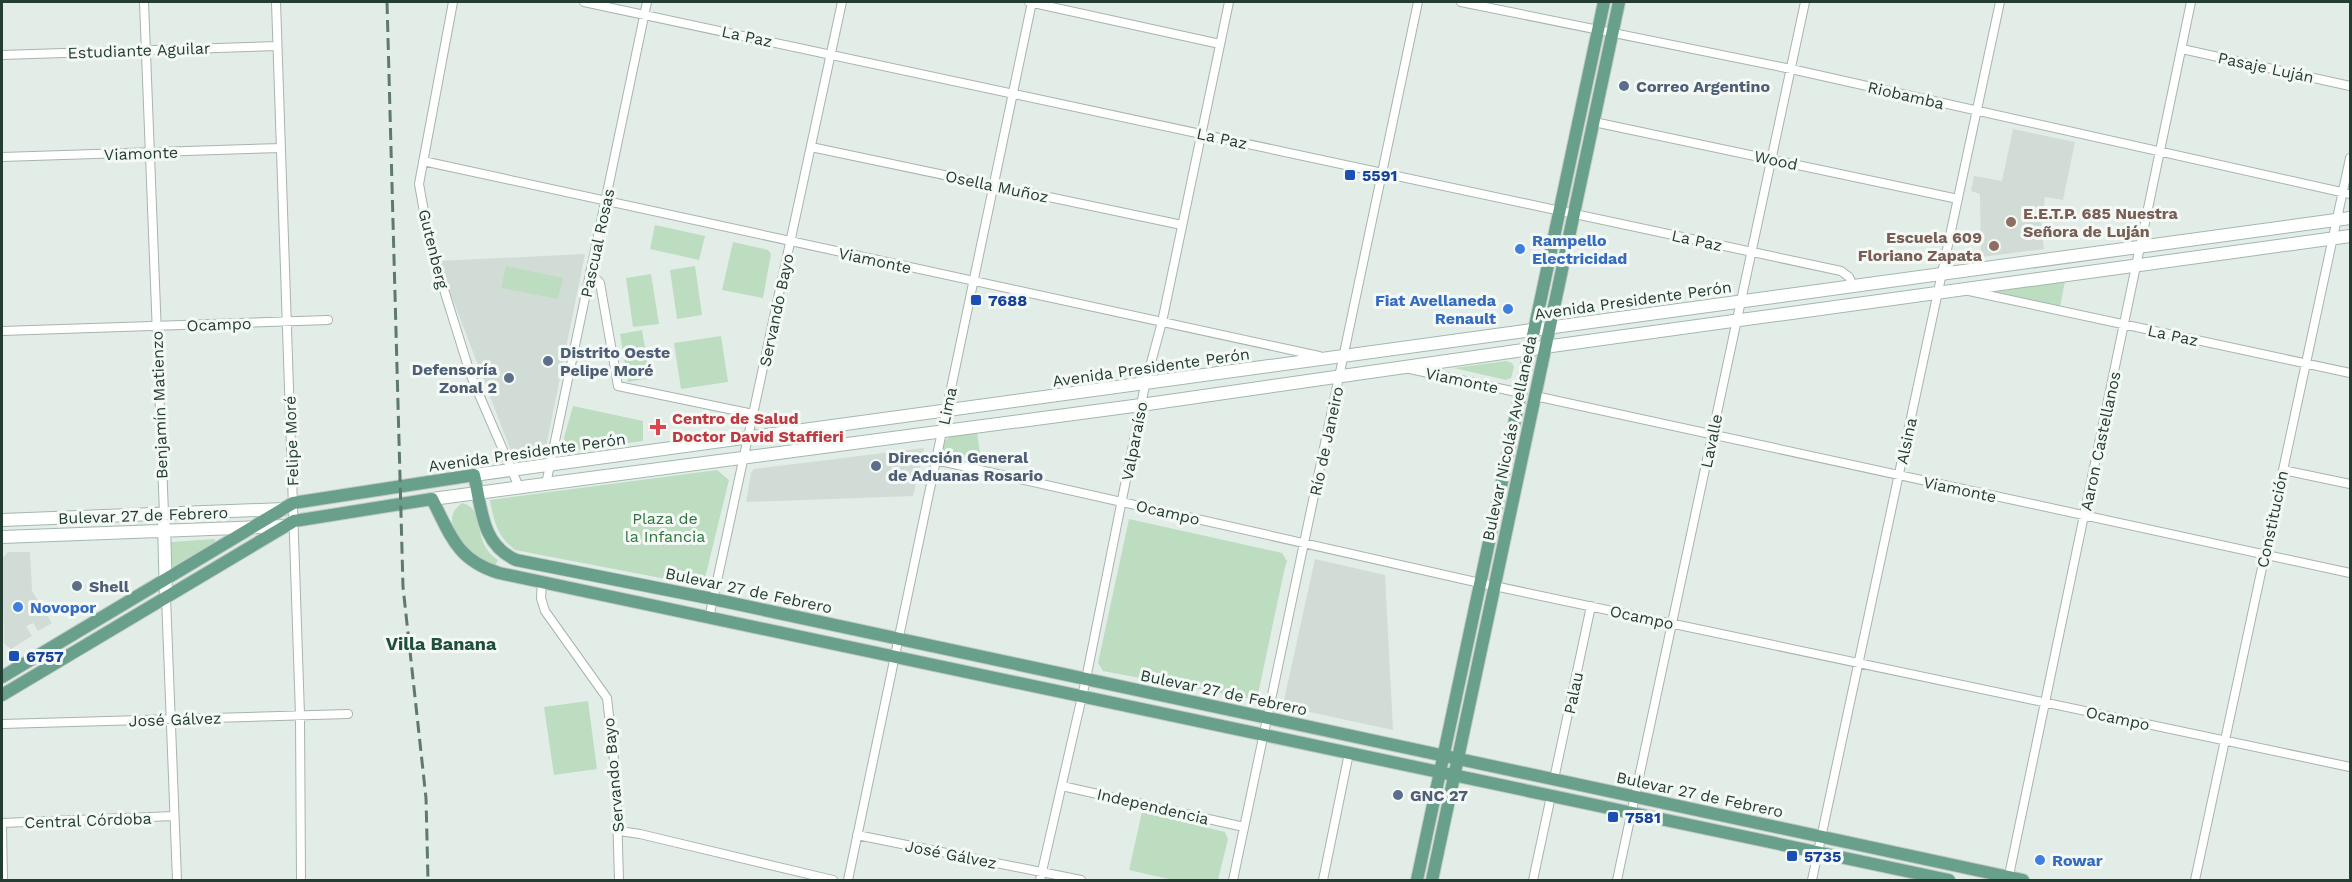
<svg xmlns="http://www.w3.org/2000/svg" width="2352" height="882" font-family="'Work Sans',sans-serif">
  <rect width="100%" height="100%" fill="#e3ede7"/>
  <path fill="#d1dcd6" d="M 2013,129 L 2075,142 L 2063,200 L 2045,197 L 2043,214 L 2040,215 L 2044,249 L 1981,257 L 1980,194 L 1971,191 L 1974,176 L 2002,181 Z
    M 585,254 L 545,452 L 514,459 L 438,261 Z
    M 924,448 L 913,496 L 746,502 L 751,473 L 754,469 Z
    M 8,552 L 30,552 L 32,591 L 52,623 L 38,631 L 33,623 L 26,626 L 32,636 L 11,649 L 4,644 L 2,559 Z
    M 1315,559 L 1385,575 L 1393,730 L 1291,708 L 1284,700 Z"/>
  <path fill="#bdddc1" d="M 655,225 L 705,236 L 699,260 L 650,249 Z
    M 733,242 L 768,250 L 771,254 L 763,298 L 722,290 Z
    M 506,266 L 563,278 L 558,299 L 501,288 Z
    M 695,266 L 702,315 L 677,319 L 670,270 Z
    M 651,274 L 659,324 L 633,327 L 626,278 Z
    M 2065,281 L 2060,307 L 1989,291 Z
    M 642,330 L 650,378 L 628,382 L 620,334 Z
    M 721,336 L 728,382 L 681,389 L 674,343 Z
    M 1506,361 L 1512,363 L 1514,367 L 1511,378 L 1506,380 L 1454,368 Z
    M 573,406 L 643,421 L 643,441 L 560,452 Z
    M 977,432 L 982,467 L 945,457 C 936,433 960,434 977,432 Z
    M 717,470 L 729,480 L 705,578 L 687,583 L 515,550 C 497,536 494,522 490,500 Z
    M 462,503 C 487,508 470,542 498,560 L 494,568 C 474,559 433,523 462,503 Z
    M 1129,519 L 1282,553 L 1287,561 L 1285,567 L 1258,694 L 1251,699 L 1103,671 L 1098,663 Z
    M 215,539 L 215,542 L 170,568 L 171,542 Z
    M 588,701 L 597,769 L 554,775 L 544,707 Z
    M 1142,812 L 1225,832 L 1228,839 L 1218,880 L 1173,880 L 1129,870 Z"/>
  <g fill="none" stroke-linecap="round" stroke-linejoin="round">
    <defs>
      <path id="street" d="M 144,2 L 164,514
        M 276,2 L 300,715 L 301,880
        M 453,2 L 419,184 L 430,245 L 471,376 L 519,487
        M 584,2 L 1841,271 L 1849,277 L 1853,286
        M 1029,2 L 1220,44
        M 1461,2 L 1791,69 L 2350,194
        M 2182,49 L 2350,86
        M 2,55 L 277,46
        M 1594,122 L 1958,199
        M 811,147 L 1182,225
        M 2,157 L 281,148
        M 423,161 L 1319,356
        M 590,272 L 600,283 L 618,386 L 753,414
        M 1969,291 L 2350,373
        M 2,331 L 328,320
        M 1410,369 L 1521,393
        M 1535,396 L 2350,573
        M 936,460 L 1480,583 L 2350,767
        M 2283,470 L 2350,484
        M 546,484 L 647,2
        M 542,582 L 541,598 L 545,611 L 607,698 L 616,778 L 619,880
        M 166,597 L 177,880
        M 709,618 L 842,2
        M 2,724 L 348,714
        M 1554,779 L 1591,606
        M 1062,786 L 1244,827
        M 2,823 L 174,816
        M 2,827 L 3,880
        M 619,831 L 640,834 L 833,880
        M 857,835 L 1081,880
        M 848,880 L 1032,2
        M 1040,880 L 1086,679 L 1145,385 L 1162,322 L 1229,2
        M 1233,880 L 1418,2
        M 1323,880 L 1349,753
        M 1533,880 L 1551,796
        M 1617,880 L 1805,2
        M 1812,880 L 2000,2
        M 2008,880 L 2191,2
        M 2195,880 L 2350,158"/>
      <path id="secondary" d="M 474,475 L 2350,218
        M 432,499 L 1141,405 L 1530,349 L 2350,236
        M 2,520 L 284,509
        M 164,525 L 166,597
        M 2,537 L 286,526"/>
      <path id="primary" d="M 2,677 L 293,503 L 474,475 C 482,509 481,544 516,560 L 713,599 L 2023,880
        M 2,695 L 294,521 L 432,499 C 451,536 457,560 499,573 L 1949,880
        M 1417,880 L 1604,2
        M 1432,880 L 1619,2"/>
    </defs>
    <use href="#street" stroke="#a6b5ad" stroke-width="10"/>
    <use href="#secondary" stroke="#a2b8ad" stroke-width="14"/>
    <use href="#primary" stroke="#c1c9c6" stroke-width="14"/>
    <use href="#street" stroke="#fff" stroke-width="8"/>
    <use href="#secondary" stroke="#fff" stroke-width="12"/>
    <use href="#primary" stroke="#69a08b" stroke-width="12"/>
    <path stroke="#5e796e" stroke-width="3" stroke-dasharray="12 6" stroke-linecap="butt" d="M 387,2 L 403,587 L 426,798 L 428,880"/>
  </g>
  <g fill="#5c6f8a" stroke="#f4f9f6" stroke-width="2">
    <circle cx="1624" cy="86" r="6"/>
    <circle cx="548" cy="361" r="6"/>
    <circle cx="509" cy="378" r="6"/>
    <circle cx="876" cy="466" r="6"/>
    <circle cx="77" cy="586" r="6"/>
    <circle cx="1398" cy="795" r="6"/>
  </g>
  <g fill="#1a4fb4" stroke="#f4f9f6" stroke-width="2">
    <rect x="1344" y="169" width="12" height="12" rx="3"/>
    <rect x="970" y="294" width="12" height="12" rx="3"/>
    <rect x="8" y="650" width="12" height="12" rx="3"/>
    <rect x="1607" y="811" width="12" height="12" rx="3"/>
    <rect x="1786" y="850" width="12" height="12" rx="3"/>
  </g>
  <g fill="#8d6e63" stroke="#f4f9f6" stroke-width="2">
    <circle cx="2011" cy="222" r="6"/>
    <circle cx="1994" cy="246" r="6"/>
  </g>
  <g fill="#3f7fe0" stroke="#f4f9f6" stroke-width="2">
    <circle cx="1520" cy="249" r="6"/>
    <circle cx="1508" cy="309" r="6"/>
    <circle cx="18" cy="607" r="6"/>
    <circle cx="2040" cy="860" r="6"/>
  </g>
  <path fill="#e0444e" stroke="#f4f9f6" stroke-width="2" d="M655 418h6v6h6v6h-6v6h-6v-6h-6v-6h6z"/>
  <g text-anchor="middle" stroke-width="6" stroke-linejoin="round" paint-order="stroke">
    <g font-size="16" fill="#233d33" stroke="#f4f9f6">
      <text transform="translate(747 36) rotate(12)" y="6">La Paz</text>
      <text transform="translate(139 50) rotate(-2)" y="6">Estudiante Aguilar</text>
      <text transform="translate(2266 67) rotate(12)" y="6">Pasaje Luján</text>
      <text transform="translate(1906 95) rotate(13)" y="6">Riobamba</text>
      <text transform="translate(1222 138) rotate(12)" y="6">La Paz</text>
      <text transform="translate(141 153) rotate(-2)" y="6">Viamonte</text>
      <text transform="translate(1776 160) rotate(12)" y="6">Wood</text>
      <text transform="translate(997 186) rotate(12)" y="6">Osella Muñoz</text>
      <text transform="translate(1697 240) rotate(12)" y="6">La Paz</text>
      <text transform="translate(597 243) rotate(-78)" y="6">Pascual Rosas</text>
      <text transform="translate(434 249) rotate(76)" y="6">Gutenberg</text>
      <text transform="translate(875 260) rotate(12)" y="6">Viamonte</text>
      <text transform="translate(1633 300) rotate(-8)" y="6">Avenida Presidente Perón</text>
      <text transform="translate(776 310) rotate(-78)" y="6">Servando Bayo</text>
      <text transform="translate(219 324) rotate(-2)" y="6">Ocampo</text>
      <text transform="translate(2173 335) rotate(12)" y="6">La Paz</text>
      <text transform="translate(1151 367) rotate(-8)" y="6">Avenida Presidente Perón</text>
      <text transform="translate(1462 380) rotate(12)" y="6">Viamonte</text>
      <text transform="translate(159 405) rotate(-92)" y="6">Benjamín Matienzo</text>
      <text transform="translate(947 406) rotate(-78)" y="6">Lima</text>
      <text transform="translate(1509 438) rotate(-78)" y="6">Bulevar Nicolás Avellaneda</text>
      <text transform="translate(291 441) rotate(-92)" y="6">Felipe Moré</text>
      <text transform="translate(1134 441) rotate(-79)" y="6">Valparaíso</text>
      <text transform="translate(1326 441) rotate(-78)" y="6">Río de Janeiro</text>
      <text transform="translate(1711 441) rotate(-78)" y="6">Lavalle</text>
      <text transform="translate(1906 441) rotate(-78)" y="6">Alsina</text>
      <text transform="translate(2100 441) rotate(-78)" y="6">Aaron Castellanos</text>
      <text transform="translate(527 452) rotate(-8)" y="6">Avenida Presidente Perón</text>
      <text transform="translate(1960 489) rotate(12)" y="6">Viamonte</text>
      <text transform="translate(1168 512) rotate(13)" y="6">Ocampo</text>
      <text transform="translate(143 515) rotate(-2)" y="6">Bulevar 27 de Febrero</text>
      <text transform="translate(2272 519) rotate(-78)" y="6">Constitución</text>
      <text transform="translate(749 590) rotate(12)" y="6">Bulevar 27 de Febrero</text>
      <text transform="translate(1642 617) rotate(12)" y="6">Ocampo</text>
      <text transform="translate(1224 692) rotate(12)" y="6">Bulevar 27 de Febrero</text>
      <text transform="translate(1573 693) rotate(-78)" y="6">Palau</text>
      <text transform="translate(2118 718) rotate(12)" y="6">Ocampo</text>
      <text transform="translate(175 719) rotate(-2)" y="6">José Gálvez</text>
      <text transform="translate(613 775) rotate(-95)" y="6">Servando Bayo</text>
      <text transform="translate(1700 794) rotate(12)" y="6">Bulevar 27 de Febrero</text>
      <text transform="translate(1153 806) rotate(13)" y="6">Independencia</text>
      <text transform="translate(88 820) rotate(-2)" y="6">Central Córdoba</text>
      <text transform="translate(951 854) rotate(11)" y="6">José Gálvez</text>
    </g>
    <g font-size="16" font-weight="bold" fill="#4e5e75" stroke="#f4f9f6" text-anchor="start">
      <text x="1636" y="92">Correo Argentino</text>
      <text x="560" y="358">Distrito Oeste<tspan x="560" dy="18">Pelipe Moré</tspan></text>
      <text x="497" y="375" text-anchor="end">Defensoría<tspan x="497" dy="18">Zonal 2</tspan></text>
      <text x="888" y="463">Dirección General<tspan x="888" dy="18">de Aduanas Rosario</tspan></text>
      <text x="89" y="592">Shell</text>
      <text x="1410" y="801">GNC 27</text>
    </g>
    <g font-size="16" font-weight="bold" fill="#164399" stroke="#f4f9f6" text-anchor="start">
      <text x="1362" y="181">5591</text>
      <text x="988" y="306">7688</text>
      <text x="26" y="662">6757</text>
      <text x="1625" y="823">7581</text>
      <text x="1804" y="862">5735</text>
    </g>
    <g font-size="16" font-weight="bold" fill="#785e54" stroke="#f4f9f6" text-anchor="start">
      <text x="2023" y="219">E.E.T.P. 685 Nuestra<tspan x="2023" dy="18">Señora de Luján</tspan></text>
      <text x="1982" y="243" text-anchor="end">Escuela 609<tspan x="1982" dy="18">Floriano Zapata</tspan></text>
    </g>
    <g font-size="16" font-weight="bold" fill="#366cbe" stroke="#f4f9f6" text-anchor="start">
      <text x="1532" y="246">Rampello<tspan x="1532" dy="18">Electricidad</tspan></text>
      <text x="1496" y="306" text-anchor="end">Fiat Avellaneda<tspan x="1496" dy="18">Renault</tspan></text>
      <text x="30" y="613">Novopor</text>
      <text x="2052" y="866">Rowar</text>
    </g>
    <g font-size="16" font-weight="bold" fill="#be3a42" stroke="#f4f9f6" text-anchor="start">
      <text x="672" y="424">Centro de Salud<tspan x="672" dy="18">Doctor David Staffieri</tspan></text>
    </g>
    <g font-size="16" fill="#2f7340" stroke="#f4f9f6">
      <text x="665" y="524">Plaza de<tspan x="665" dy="18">la Infancia</tspan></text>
    </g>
    <g font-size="18" font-weight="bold" fill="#204f3d" stroke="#f4f9f6">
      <text x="441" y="650">Villa Banana</text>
    </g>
  </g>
  <rect width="2352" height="882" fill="none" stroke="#233d33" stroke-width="6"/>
</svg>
